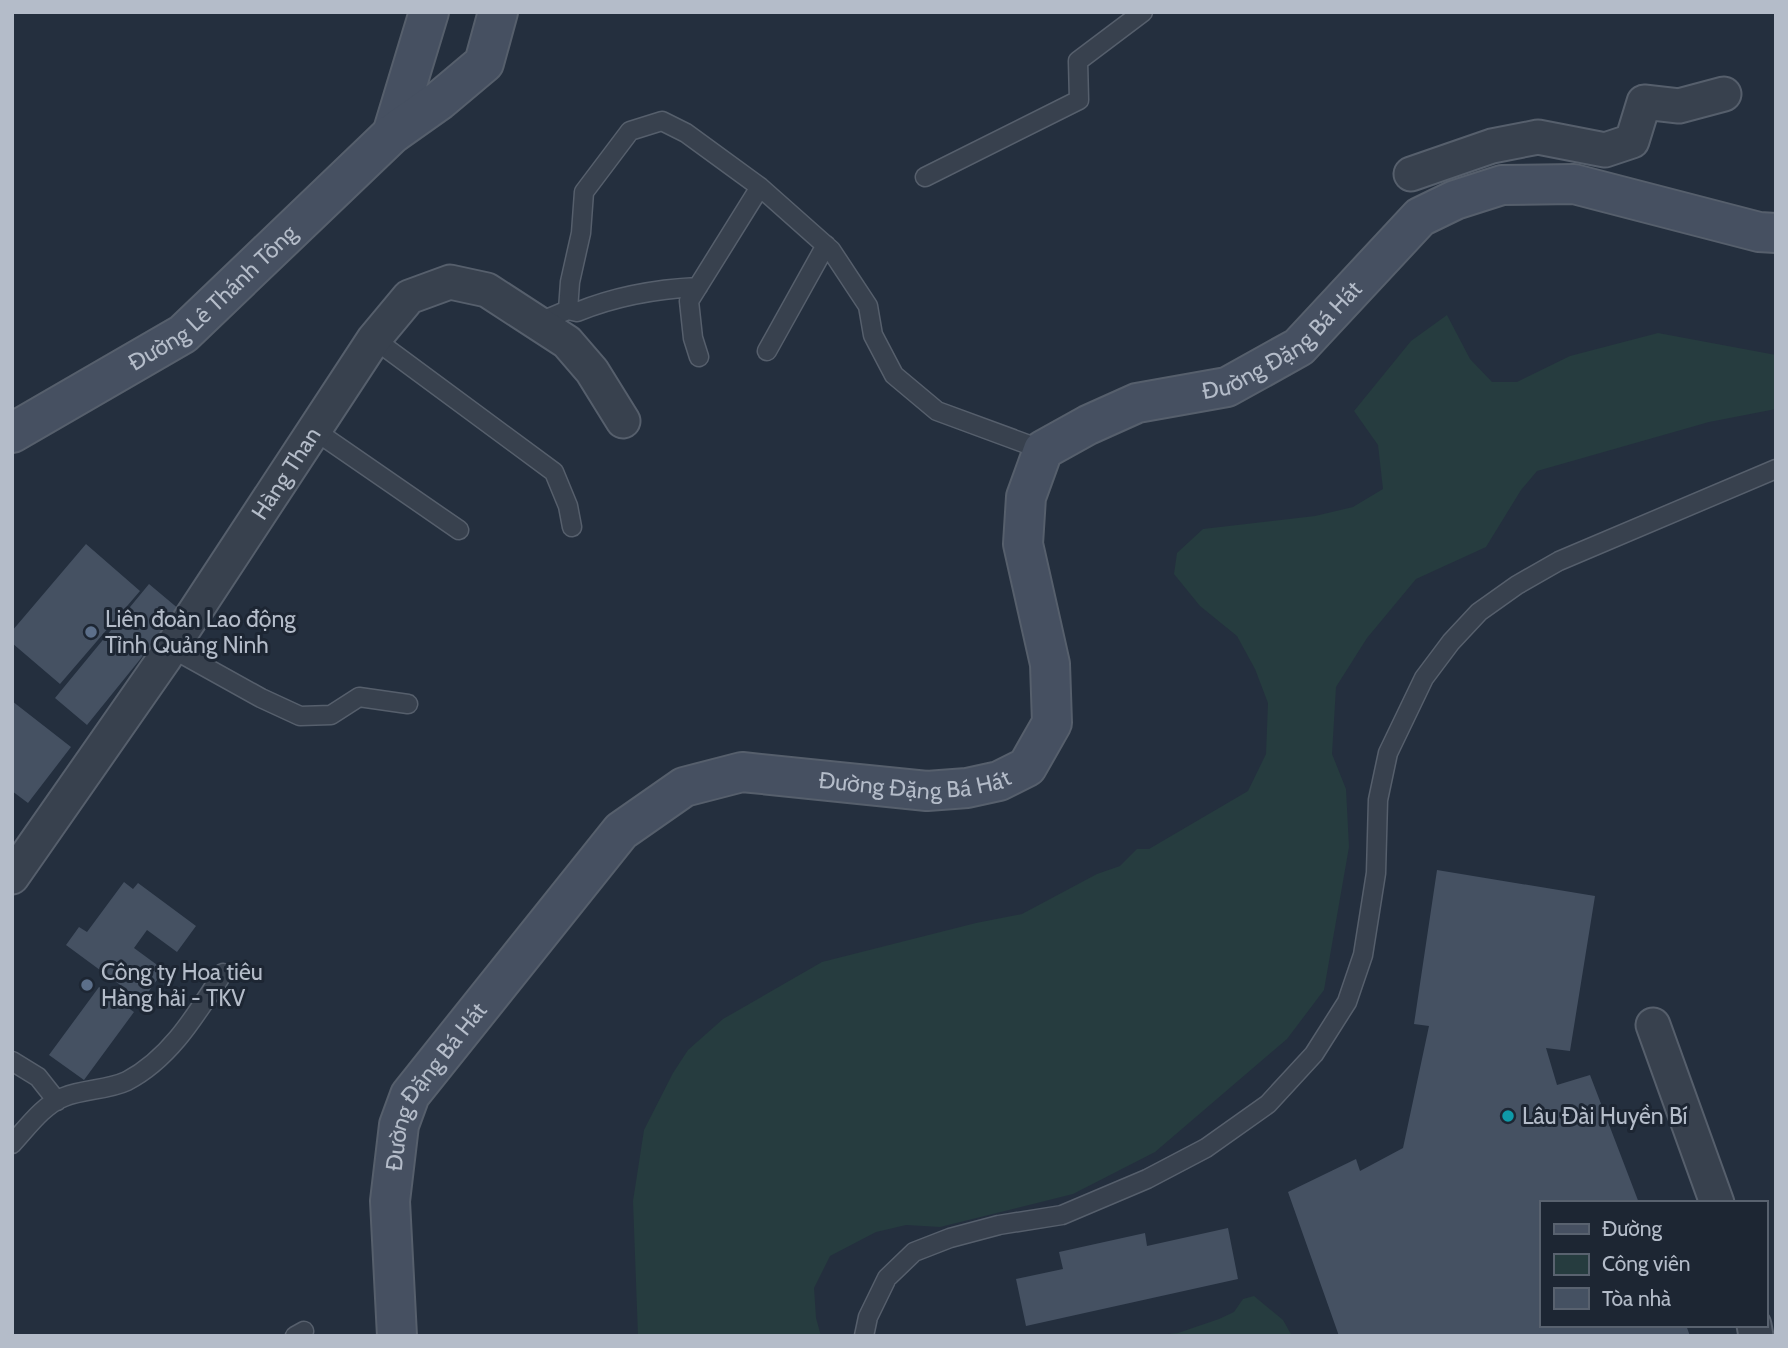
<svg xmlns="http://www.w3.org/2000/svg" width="1788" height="1348" font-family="Cabin,sans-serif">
  <rect width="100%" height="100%" fill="#242f3e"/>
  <path fill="#263c3f" d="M 1447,315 L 1470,359 L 1492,382 L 1517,382 L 1570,356 L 1658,333 L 1776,355 L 1776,409 L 1709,422 L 1537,471 L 1521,490 L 1486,547 L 1416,579 L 1367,638 L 1336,687 L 1332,754 L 1346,789 L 1349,847 L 1324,990 L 1287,1039 L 1155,1152 L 1073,1194 L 940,1227 L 906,1225 L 876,1232 L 830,1256 L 814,1288 L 816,1318 L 821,1336 L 638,1336 L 633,1201 L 644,1130 L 673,1073 L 688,1050 L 723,1019 L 822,962 L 976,923 L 1022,914 L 1097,874 L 1120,866 L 1137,849 L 1149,849 L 1248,791 L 1266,754 L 1268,703 L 1255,669 L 1237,636 L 1200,606 L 1174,574 L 1177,553 L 1203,529 L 1315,516 L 1353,507 L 1383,489 L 1378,445 L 1354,411 L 1411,341 Z
    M 1254,1296 L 1283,1320 L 1292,1336 L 1150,1336 L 1178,1333 L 1219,1319 L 1234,1312 L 1243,1299 Z"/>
  <path fill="#455162" d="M 86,544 L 140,591 L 60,684 L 12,643 L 12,631 Z
    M 149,584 L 180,610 L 87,725 L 55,698 Z
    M 12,701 L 71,747 L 28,803 L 12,791 Z
    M 1437,870 L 1595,896 L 1570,1051 L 1546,1048 L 1557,1085 L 1590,1075 L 1639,1203 L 1541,1203 L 1541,1325 L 1686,1325 L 1690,1336 L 1339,1336 L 1288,1192 L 1356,1159 L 1360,1171 L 1403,1148 L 1429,1026 L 1414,1024 Z
    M 124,882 L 133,889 L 138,883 L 196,926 L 177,952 L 147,930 L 134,948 L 164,970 L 142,1001 L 66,945 L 79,927 L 87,932 Z
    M 99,987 L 134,1012 L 84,1080 L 49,1055 Z
    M 1228,1228 L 1238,1279 L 1026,1326 L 1016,1279 L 1063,1269 L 1059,1252 L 1145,1233 L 1147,1246 Z"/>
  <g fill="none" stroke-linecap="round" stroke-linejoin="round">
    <defs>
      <path id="lane" d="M 925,177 L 1079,100 L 1078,61 L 1143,12
        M 568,310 L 577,312 C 616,296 656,289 698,287
        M 537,323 L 568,310 L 570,282 L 581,233 L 584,192 L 630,131 L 662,121 L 686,133 L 760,187 L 831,250 L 868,306 L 873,335 L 894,375 L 937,411 L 1043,450
        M 374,339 L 554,472 L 568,506 L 572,527
        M 767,351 L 826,245
        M 699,357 L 693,338 L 689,301 L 760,187
        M 314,430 L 459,530
        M 171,648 L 261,698 L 300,716 L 331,715 L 359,697 L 408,704
        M 12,1061 L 38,1077 L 57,1101
        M 12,1144 C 27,1128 43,1105 64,1097 C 84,1089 108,1090 127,1081 C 171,1058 197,1013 223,973
        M 295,1336 L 304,1331
        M 864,1336 L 868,1317 L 887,1278 L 914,1252 L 950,1238 L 999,1225 L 1062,1215 L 1147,1179 L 1206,1148 L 1268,1104 L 1314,1054 L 1347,1002 L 1363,955 L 1376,873 L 1378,800 L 1388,753 L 1424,678 L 1451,642 L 1479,612 L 1517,585 L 1559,561 L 1776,469"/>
      <g id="street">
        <path d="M 1411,174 L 1492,146 L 1538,137 L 1605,150 L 1632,141 L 1644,102 L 1679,106 L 1724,94"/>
        <path id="s1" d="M 12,877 L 164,659 L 374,339 L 409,297 L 450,282 L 487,290 L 567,342 L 592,371 L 623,421"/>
        <path d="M 1653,1025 L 1717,1203"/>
        <path d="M 1754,1325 L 1756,1336"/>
      </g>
      <g id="secondary">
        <path d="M 392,134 L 429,12"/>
        <path id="s2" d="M 12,433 L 183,334 L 392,134 L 440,100 L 484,63 L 498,12"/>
        <path id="s3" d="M 397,1336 L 390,1201 L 399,1125 L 410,1095 L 621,831 L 684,787 L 742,772 L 927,791 L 967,788 L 999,781 L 1027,767 L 1052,723 L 1050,664 L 1023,544 L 1026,497 L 1043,450 L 1088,425 L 1137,403 L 1227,387 L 1299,347 L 1420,217 L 1455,200 L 1502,185 L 1574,184 L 1759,232 L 1776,233"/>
      </g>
    </defs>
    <use href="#lane" stroke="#565f6c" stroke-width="21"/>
    <use href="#street" stroke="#565f6c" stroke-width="37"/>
    <use href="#secondary" stroke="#565f6c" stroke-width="42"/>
    <use href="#lane" stroke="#38414e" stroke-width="18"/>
    <use href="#street" stroke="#38414e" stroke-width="33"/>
    <use href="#secondary" stroke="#465061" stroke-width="38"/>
  </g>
  <g fill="#5c6f8a" stroke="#1d2633" stroke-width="2.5">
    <circle cx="91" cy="632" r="7"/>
    <circle cx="87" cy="985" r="7"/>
  </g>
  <circle fill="#0f9aa8" stroke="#1d2633" stroke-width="2.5" cx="1508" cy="1116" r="7"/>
  <g text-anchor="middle" stroke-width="6" stroke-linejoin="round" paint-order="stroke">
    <g font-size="23" fill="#b4bcc9" stroke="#1d2633">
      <text dy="8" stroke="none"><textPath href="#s2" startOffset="243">Đường Lê Thánh Tông</textPath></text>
      <text dy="8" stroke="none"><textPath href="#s3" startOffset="1606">Đường Đặng Bá Hát</textPath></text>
      <text dy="8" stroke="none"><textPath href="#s1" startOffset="488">Hàng Than</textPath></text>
      <text dy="8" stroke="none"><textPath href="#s3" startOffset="892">Đường Đặng Bá Hát</textPath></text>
      <text dy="8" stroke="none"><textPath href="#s3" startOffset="262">Đường Đặng Bá Hát</textPath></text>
    </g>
    <g font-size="23" fill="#b4bcc9" stroke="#1d2633" text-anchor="start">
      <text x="105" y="627">Liên đoàn Lao động<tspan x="105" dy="26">Tỉnh Quảng Ninh</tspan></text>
      <text x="101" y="980">Công ty Hoa tiêu<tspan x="101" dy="26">Hàng hải - TKV</tspan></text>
      <text x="1522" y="1124">Lâu Đài Huyền Bí</text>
    </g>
  </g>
  <rect width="1788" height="1348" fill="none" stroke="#b4bcc9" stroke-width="28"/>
  <rect x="1540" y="1201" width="228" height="126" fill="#1d2633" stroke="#59626f" stroke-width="2"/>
  <rect x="1554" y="1224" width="35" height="10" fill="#465061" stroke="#59626f" stroke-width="2"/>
  <text x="1602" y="1236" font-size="21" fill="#b4bcc9">Đường</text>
  <rect x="1554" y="1254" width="35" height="21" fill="#263c3f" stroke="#59626f" stroke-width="2"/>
  <text x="1602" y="1271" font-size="21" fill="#b4bcc9">Công viên</text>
  <rect x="1554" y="1288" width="35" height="21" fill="#455162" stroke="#59626f" stroke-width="2"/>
  <text x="1602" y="1306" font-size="21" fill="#b4bcc9">Tòa nhà</text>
</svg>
